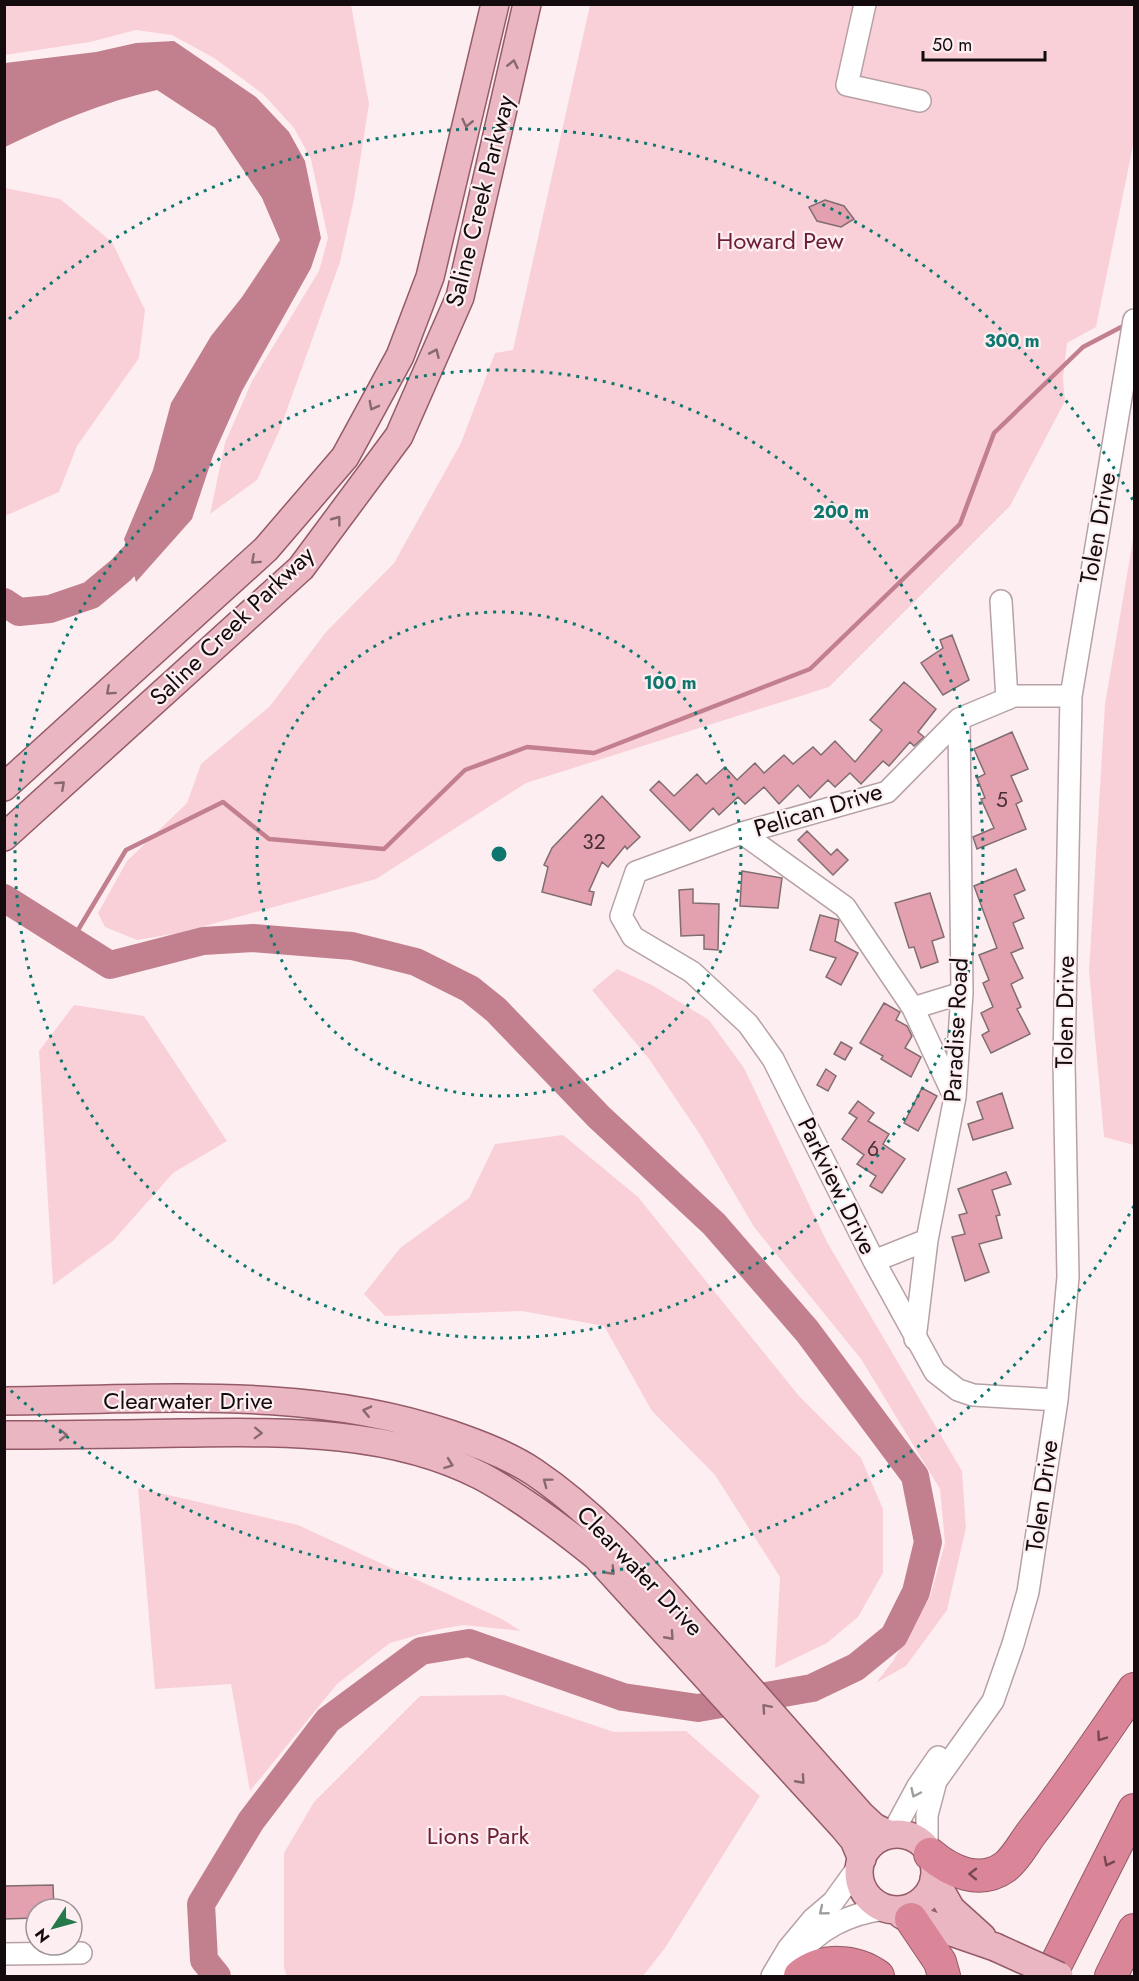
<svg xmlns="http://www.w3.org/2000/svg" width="1139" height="1981" font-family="Jost,sans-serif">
  <rect width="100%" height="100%" fill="#fdeff1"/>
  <path fill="#fad0d8" d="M 4,5 L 351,5 L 369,104 L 354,199 L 340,262 L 280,429 L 257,480 L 210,514 L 225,443 L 252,381 L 319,271 L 328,238 L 311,159 L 294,128 L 263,94 L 214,58 L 172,35 L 136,30 L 90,42 L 5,55 Z
    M 590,5 L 1134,5 L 1134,141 L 1096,327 L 1067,343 L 1063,378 L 1065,401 L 1010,506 L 829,687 L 526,783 L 376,879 L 179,933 L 137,940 L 105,927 L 98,913 L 127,861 L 187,803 L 201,764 L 270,706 L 326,632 L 394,563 L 461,443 L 495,353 L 513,350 Z
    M 5,188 L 60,199 L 112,242 L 145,310 L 139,358 L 77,446 L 59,492 L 5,516 Z
    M 1134,534 L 1134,1145 L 1104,1137 L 1089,971 L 1105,704 Z
    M 617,969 L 652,985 L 709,1020 L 744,1068 L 827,1242 L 962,1471 L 966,1528 L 947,1610 L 906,1666 L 876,1683 L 893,1661 L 930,1597 L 945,1543 L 940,1489 L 861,1359 L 754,1227 L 699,1133 L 649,1059 L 592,990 Z
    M 74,1005 L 144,1016 L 227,1141 L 173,1173 L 113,1241 L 53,1285 L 39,1051 Z
    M 563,1135 L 638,1197 L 799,1396 L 861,1458 L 883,1509 L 883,1573 L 858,1617 L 827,1643 L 775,1668 L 780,1577 L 715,1475 L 652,1411 L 604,1326 L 522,1311 L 385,1316 L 364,1294 L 400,1248 L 469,1198 L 495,1144 Z
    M 138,1488 L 298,1525 L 502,1619 L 521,1631 L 463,1625 L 435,1630 L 390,1643 L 337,1684 L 250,1791 L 231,1684 L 155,1689 Z
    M 504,1695 L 614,1732 L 686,1731 L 760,1796 L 665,1948 L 643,1976 L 287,1976 L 284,1968 L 284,1853 L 314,1802 L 420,1696 Z"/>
  <path fill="#c2808f" d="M 174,41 L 256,97 L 289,132 L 305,161 L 321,238 L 311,268 L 242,391 L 213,456 L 192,519 L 136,582 L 124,539 L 153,470 L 171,403 L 211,336 L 242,297 L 280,240 L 262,198 L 215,128 L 157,90 C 103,102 54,123 5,147 L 5,63 L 96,52 L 136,43 Z"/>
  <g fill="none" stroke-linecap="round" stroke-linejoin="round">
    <path stroke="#c2808f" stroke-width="4.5" d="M 72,940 L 126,850 L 223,802 L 269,839 L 384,849 L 465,770 L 527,747 L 594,753 L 810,669 L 960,524 L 994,433 L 1083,347 L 1127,324"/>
    <path stroke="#c2808f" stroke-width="28" d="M 4,602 L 19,612 L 50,609 L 91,595 L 121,570 L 157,531
      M 4,898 L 110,965 L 203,941 L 253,938 L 352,946 L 416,962 L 470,989 L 496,1010 L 599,1117 L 714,1224 L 807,1331 L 915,1476 L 928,1542 L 916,1592 L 894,1636 L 856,1667 L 812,1688 L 698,1708 L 623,1697 L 469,1643 L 421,1651 L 328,1720 L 251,1821 L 201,1904 L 204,1960 L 217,1976"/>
  </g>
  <path fill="#e3a0ae" stroke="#816d71" stroke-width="1.5" d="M 825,200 L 844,206 L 854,219 L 841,227 L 817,221 L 809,207 Z
    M 952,635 L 969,680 L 943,695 L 921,663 L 943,648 L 940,640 Z
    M 904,682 L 936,709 L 918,732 L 924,737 L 914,746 L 910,742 L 889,766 L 883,761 L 861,784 L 850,773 L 835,787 L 828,780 L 810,798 L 798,785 L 779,804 L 764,787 L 745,804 L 738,797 L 719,815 L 713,808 L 690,831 L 650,790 L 659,781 L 674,796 L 697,774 L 706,784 L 725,767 L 737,780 L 755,763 L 764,773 L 784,755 L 793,764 L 813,747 L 821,755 L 835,741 L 855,762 L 882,730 L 870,720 Z
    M 1012,732 L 1028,769 L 1011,776 L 1022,801 L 1016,804 L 1026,829 L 977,849 L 973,837 L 994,828 L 981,799 L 985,798 L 977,778 L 985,774 L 974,749 Z
    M 602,796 L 640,837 L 627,849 L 625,846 L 608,867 L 602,862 L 589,891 L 594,892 L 591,905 L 542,892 L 548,867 L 544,865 L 552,848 Z
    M 807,831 L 831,855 L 837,849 L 848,860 L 833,875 L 798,840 Z
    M 1016,869 L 1025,890 L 1014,895 L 1024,918 L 1013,923 L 1023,948 L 1011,953 L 1023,978 L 1011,984 L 1021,1007 L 1017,1009 L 1030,1034 L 991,1053 L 982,1035 L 989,1031 L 981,1013 L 993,1007 L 983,983 L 989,980 L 979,955 L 997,948 L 974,886 Z
    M 742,871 L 782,878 L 778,908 L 740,906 Z
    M 693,889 L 693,903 L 719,904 L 718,950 L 704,949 L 704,935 L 681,936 L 679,890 Z
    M 930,893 L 944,937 L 932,941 L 938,962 L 921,968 L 914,947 L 909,948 L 895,903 Z
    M 820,915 L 839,920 L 835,941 L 858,953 L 841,985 L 826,977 L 836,958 L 810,950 Z
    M 884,1003 L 900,1012 L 896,1020 L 907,1026 L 912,1036 L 905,1048 L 921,1057 L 911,1077 L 881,1059 L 883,1056 L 860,1043 Z
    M 841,1042 L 852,1048 L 845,1060 L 834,1054 Z
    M 826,1069 L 836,1076 L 828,1091 L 817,1085 Z
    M 922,1088 L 937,1096 L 918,1131 L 904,1123 Z
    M 1002,1093 L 1013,1128 L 973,1140 L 968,1124 L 983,1119 L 977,1102 Z
    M 858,1101 L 874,1113 L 868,1121 L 889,1134 L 883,1144 L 905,1159 L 882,1193 L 870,1186 L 876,1176 L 857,1164 L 864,1155 L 842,1139 L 857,1118 L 849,1113 Z
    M 1006,1172 L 1011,1184 L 992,1190 L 1000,1215 L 996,1216 L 1002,1238 L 979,1244 L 989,1272 L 965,1281 L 952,1237 L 965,1234 L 959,1215 L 967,1213 L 958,1189 Z
    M 53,1885 L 54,1909 L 36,1909 L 36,1918 L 4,1919 L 4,1886 Z"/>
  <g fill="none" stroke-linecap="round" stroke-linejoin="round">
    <defs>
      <path id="minor" d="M 865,4 L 847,85 L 920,101
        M 1001,601 L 1007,699
        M 742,833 L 845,907 L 913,1008 L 953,1094
        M 913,1008 L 962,993
        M 874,1261 L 927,1240
        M 915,1339 L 927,1240 L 955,1097 L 962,993 L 959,719
        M 1057,1400 L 973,1395 L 958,1390 L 935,1372 L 874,1261 L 773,1059 L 748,1024 L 692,972 L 633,937 L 621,916 L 636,872 L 742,833 L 887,792 L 959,719 L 1014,696 L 1071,696
        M 892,1834 L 918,1786 L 938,1757
        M 927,1849 L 927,1815 L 936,1781 L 993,1701 L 1013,1644 L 1028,1592 L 1057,1400 L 1068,1277 L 1064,1062 L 1071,696 L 1134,320
        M 4,1954 L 81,1953
        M 796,1959 C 816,1929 851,1913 885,1909
        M 772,1976 L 788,1949 L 813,1919 L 833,1902 L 859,1866"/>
      <path id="major" d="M 4,787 L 266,549 L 345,457 L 400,356 L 430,277 L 495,4
        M 4,837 L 301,568 L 399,436 L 460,297 L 527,4
        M 4,1401 C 153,1400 308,1385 450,1434 C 479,1444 508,1455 534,1472 C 599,1516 650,1576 702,1635 C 755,1695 808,1755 861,1815 L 874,1827 L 888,1834
        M 4,1435 C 64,1435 123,1434 182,1433 C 281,1432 390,1429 481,1476 C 522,1498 560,1527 596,1556 L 844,1828 L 854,1840 L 862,1859
        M859 1872a38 38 0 1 1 76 0a38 38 0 1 1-76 0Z
        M 934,1879 L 951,1909 L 982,1937
        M 902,1915 L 995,1947"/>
      <path id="highway" d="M 930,1854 C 951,1872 980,1885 1005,1867 C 1016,1859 1025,1841 1033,1831 C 1069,1785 1101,1737 1134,1689
        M 911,1919 L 940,1962 L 944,1976
        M 800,1976 C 822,1958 855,1959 878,1976
        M 1050,1976 L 1134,1810
        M 1111,1976 L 1134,1930"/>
    </defs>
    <use href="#minor" stroke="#b7a1a5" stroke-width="24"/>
    <use href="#major" stroke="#945a67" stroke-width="30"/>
    <use href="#highway" stroke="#945a67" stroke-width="34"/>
    <use href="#minor" stroke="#fff" stroke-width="21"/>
    <use href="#major" stroke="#e9b6c1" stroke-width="27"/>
    <use href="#highway" stroke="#da8598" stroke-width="32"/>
    <defs>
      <path id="major-bridge" d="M 995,1947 L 1059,1976"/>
    </defs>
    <use href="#major-bridge" stroke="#945a67" stroke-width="30" stroke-linecap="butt"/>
    <use href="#major-bridge" stroke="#e9b6c1" stroke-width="27"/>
  </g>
  <defs><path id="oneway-chevron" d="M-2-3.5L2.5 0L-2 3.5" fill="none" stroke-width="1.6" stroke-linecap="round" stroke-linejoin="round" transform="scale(1.5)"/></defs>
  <g stroke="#896970">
    <use href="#oneway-chevron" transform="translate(513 64) rotate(-77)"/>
    <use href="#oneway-chevron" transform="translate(467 123) rotate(103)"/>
    <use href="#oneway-chevron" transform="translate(435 353) rotate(-66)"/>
    <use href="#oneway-chevron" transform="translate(373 406) rotate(118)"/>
    <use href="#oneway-chevron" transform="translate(337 520) rotate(-53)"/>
    <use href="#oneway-chevron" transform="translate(255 560) rotate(138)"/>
    <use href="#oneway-chevron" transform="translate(110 691) rotate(138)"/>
    <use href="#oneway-chevron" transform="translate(61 785) rotate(-42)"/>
    <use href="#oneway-chevron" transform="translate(367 1411) rotate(-167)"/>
    <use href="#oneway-chevron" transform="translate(258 1433) rotate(2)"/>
    <use href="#oneway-chevron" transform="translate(63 1435) rotate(-1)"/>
    <use href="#oneway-chevron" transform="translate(449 1464) rotate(20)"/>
    <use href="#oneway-chevron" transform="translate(547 1482) rotate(-143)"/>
    <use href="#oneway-chevron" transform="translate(611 1571) rotate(46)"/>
    <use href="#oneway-chevron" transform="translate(670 1636) rotate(48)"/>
    <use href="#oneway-chevron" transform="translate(766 1708) rotate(-131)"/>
    <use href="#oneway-chevron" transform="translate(801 1780) rotate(48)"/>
  </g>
  <g stroke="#764852">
    <use href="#oneway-chevron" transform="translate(1101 1737) rotate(125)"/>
    <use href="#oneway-chevron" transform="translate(1108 1862) rotate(117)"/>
    <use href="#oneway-chevron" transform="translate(973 1874) rotate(-179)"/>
  </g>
  <g stroke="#a19d9e">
    <use href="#oneway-chevron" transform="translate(915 1793) rotate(115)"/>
    <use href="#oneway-chevron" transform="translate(823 1911) rotate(141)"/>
  </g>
  <g fill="none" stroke="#0f766e" stroke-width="3" stroke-dasharray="3 6">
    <circle cx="499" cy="854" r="242"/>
    <circle cx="499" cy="854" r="484"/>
    <path d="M1134 1206A726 726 0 0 1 9 1389M9 319A726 726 0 0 1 1134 502"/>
  </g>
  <g text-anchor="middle" stroke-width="4.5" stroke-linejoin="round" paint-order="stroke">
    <g font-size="21" fill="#473035">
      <text x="1002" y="807">5</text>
      <text x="594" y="849">32</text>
      <text x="873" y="1156">6</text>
    </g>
    <g font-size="24" fill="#130b0d" stroke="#fdeff1">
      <text transform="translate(480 201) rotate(-76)" y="8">Saline Creek Parkway</text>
      <text transform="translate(1098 528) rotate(-80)" y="8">Tolen Drive</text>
      <text transform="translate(232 626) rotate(-44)" y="8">Saline Creek Parkway</text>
      <text transform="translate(818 810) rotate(-17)" y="8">Pelican Drive</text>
      <text transform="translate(1065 1012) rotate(-89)" y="8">Tolen Drive</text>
      <text transform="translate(956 1030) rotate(-87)" y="8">Paradise Road</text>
      <text transform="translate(837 1186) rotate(64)" y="8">Parkview Drive</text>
      <text x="188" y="1409">Clearwater Drive</text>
      <text transform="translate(1042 1496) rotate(-82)" y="8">Tolen Drive</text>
      <text transform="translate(640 1571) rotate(46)" y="8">Clearwater Drive</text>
    </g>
    <g font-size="24" fill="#6d1e37" stroke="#fdeff1">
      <text x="780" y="249">Howard Pew</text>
      <text x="478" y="1844">Lions Park</text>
    </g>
  </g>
  <circle cx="499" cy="854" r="9" fill="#0f766e" stroke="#fdeff1" stroke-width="3"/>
  <g font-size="18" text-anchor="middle" font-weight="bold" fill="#0f766e" stroke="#fdeff1" stroke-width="4.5" stroke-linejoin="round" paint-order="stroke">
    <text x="1012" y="347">300 m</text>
    <text x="841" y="518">200 m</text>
    <text x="670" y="689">100 m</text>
  </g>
  <rect width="1139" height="1981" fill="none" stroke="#130b0d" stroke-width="12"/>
  <g transform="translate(54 1927) rotate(234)"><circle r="28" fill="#fdeff1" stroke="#9f9496" stroke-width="1.5"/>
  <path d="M0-4.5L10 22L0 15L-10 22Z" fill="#25794b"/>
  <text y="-9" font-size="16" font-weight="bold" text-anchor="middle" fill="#130b0d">N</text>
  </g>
  <path d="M923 51v9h122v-9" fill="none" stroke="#130b0d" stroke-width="3"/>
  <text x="932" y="51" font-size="18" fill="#130b0d" stroke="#fdeff1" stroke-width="4.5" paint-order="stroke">50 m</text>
</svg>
